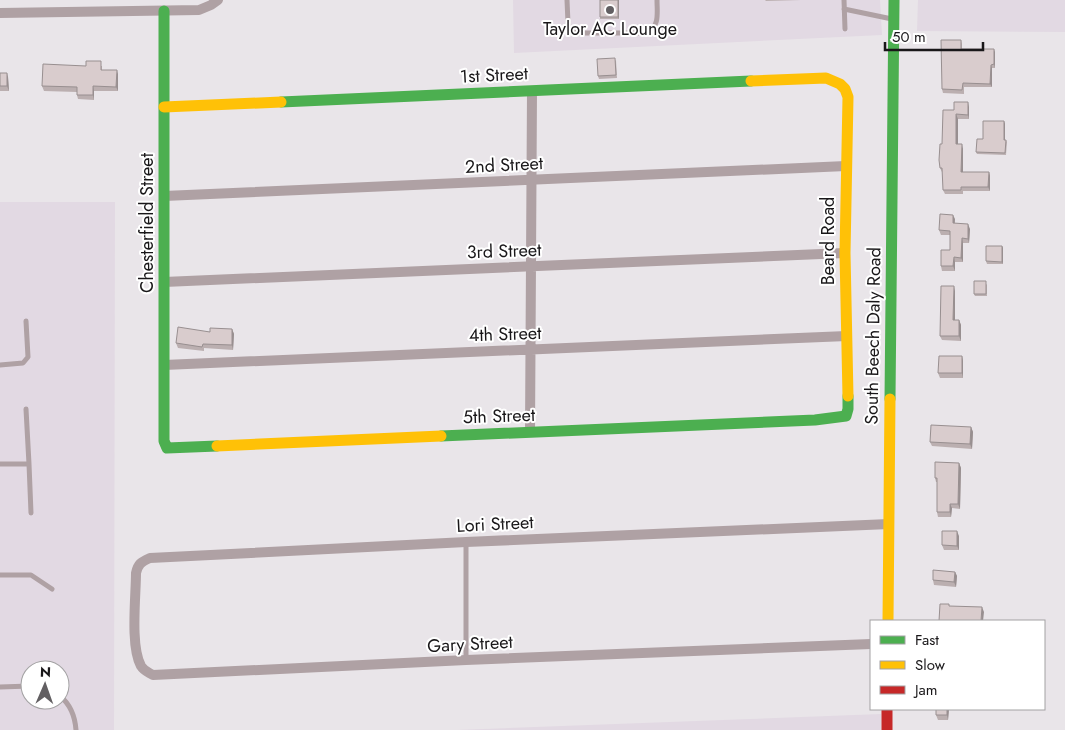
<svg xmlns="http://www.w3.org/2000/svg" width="1065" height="730" font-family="Jost,sans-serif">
  <rect width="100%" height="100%" fill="#e9e5e9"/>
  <path fill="#e2d9e3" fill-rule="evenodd" d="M 513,0 L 880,0 L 882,35 L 514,53 Z
    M 918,0 L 1065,0 L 1065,32 L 917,31 Z
    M 0,202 L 115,202 L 114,730 L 0,730 ZM 30,670 L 60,670 L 60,700 L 30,700 Z
    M 881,714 L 881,730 L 457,730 Z"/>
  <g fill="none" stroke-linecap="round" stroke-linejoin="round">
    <path stroke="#afa1a4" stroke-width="5" d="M 567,0 L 568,23 L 570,29 L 576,33 L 647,33 C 660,26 657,13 657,0
      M 844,0 L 845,29
      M 844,9 L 892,19
      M 0,365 L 23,363 L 28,357 L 26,321
      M 0,464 L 29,464 L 26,409
      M 29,464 L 31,513
      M 466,542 L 466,660
      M 0,575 L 31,575 L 52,589
      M 0,687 L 30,686
      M 60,696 C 71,705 75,716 76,730"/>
    <path stroke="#afa1a4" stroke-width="10" d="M 0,13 L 199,10 L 211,5 L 218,0
      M 164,196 L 846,166
      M 164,282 L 845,253
      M 164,365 L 847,336
      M 530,432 L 532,91
      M 871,644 L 466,660 L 153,675 C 148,672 144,671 141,666 C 130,646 136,596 136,573 C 138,564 141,562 150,558 L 466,542 L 889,524"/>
    <path stroke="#4caf50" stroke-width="11" d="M 164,11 L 164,441 L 167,448 L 217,446
      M 281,102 L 751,81
      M 890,399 L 894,0
      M 441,436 L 815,420 L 846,416 L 848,409 L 848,396"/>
    <path stroke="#ffc107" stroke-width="11" d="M 751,81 L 826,78 L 840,84 L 845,89 L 848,97 L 845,253 L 848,396
      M 164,107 L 281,102
      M 217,446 L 441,436
      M 888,621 L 890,399"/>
    <path stroke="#c62828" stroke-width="11" d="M 887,709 L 887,730"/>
  </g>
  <path fill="#bbafb0" d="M 619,0 L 619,19 L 600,19 L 600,17 Z
    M 765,0 L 801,0 L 766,1 Z
    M 961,40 L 962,44 L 962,49 L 995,52 L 995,68 L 992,68 L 992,87 L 964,87 L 964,94 L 943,93 L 942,89 Z
    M 616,60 L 617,78 L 599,79 L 598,76 Z
    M 86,66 L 102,66 L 102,70 L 118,74 L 118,91 L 94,91 L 94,100 L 78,99 L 77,95 L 77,92 L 44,91 L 42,86 Z
    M 0,73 L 8,77 L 9,91 L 0,91 Z
    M 969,107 L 969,119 L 958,119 L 958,144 L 963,149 L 963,172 L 989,172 L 990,176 L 990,191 L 963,191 L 963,194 L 945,194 L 943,190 L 943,172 L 942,172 L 940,168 L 942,144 L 954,110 Z
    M 1004,121 L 1005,124 L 1005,140 L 1006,140 L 1007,142 L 1006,155 L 977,154 L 976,152 L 983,139 Z
    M 955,219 L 955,224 L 970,229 L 969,243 L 963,243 L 963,262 L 955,262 L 955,271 L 942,271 L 941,266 L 950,250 L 950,235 L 941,235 L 939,230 Z
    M 1002,246 L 1003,248 L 1003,264 L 987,264 L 986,261 Z
    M 987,284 L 987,296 L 975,296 L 974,294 Z
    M 955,291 L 955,320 L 959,320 L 961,325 L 961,341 L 942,340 L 940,336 Z
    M 232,329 L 234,334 L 233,350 L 204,348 L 204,351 L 178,348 L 176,343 L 210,332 Z
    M 962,356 L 963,361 L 963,378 L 940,378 L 938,373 Z
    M 971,427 L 973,432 L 972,449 L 932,446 L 930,442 Z
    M 959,463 L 961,468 L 960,509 L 952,508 L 951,517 L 938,517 L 937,512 L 937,482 L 936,482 L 935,478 Z
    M 959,536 L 959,550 L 944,550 L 942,545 Z
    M 955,572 L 957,576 L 956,587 L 934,585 L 933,580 Z
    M 936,709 L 949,709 L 948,720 L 938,720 L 936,715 Z"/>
  <path fill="#988f90" d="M 618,0 L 619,0 L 619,19 L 618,17 Z
    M 994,49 L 995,52 L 995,68 L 994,64 Z
    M 991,65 L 992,68 L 992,87 L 990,84 Z
    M 117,70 L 118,74 L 118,91 L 116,87 Z
    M 7,73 L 8,77 L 9,91 L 7,86 Z
    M 93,86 L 94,91 L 94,100 L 93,95 Z
    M 968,102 L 969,107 L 969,119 L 968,115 Z
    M 956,114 L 958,119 L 958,149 L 956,144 Z
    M 1004,121 L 1005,124 L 1005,142 L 1004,140 Z
    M 962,144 L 963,149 L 963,176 L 961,172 Z
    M 989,172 L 990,176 L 990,191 L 988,187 Z
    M 953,215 L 955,219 L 954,228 L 953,223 Z
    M 968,224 L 970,229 L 969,243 L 968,239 Z
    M 962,238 L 963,243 L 963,262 L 961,258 Z
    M 1002,246 L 1003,248 L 1003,264 L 1002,262 Z
    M 954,257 L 955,262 L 955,271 L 953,266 Z
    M 954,286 L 955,291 L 955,325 L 953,320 Z
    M 959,320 L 961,325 L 961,341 L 959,336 Z
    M 232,329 L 234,334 L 233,350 L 232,345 Z
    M 962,356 L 963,361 L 963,378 L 962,373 Z
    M 971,427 L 973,432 L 972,449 L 970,444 Z
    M 959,463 L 961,468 L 960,509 L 958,504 Z
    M 950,504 L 952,508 L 951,517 L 950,512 Z
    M 957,531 L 959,536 L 959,550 L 957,546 Z
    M 955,572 L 957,576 L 956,587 L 954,582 Z
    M 982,607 L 984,612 L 983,621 L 981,621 Z
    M 947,709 L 949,709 L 948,720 L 947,715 Z"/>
  <path fill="#d9cccd" stroke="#988f90" d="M 600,0 L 618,0 L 618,17 L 600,17 Z
    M 941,40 L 961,40 L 961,49 L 994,49 L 994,64 L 991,65 L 990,84 L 963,83 L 962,90 L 942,89 Z
    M 615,58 L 616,75 L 598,76 L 597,59 Z
    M 86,61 L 101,61 L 101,70 L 117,70 L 116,87 L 93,86 L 93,95 L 77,95 L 77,87 L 42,86 L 43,64 L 86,66 Z
    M 0,73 L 7,73 L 7,86 L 0,86 Z
    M 954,102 L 968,102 L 968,115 L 956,114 L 956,144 L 962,144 L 961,172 L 989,172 L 988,187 L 961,187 L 961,190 L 943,190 L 942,168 L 940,168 L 939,160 L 940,144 L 942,144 L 943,110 L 954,110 Z
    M 983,121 L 1004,121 L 1004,140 L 1006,140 L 1005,153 L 976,152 L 977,139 L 983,139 Z
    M 940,214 L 953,215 L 953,223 L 968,224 L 968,239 L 962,238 L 961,258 L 954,257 L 953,266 L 941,266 L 941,250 L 950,250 L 950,231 L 939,230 Z
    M 986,246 L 1002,246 L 1002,262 L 986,261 Z
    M 974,281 L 986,281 L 986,294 L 974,294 Z
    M 941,286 L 954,286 L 953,320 L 959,320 L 959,336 L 940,336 Z
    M 178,327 L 210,332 L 210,328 L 232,329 L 232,345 L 203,344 L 202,347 L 176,343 Z
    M 939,356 L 962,356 L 962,373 L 938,373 Z
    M 931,425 L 971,427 L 970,444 L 930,442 Z
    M 935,462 L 959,463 L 958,504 L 950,504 L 950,512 L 937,512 L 937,478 L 935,478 Z
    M 942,531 L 957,531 L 957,546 L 942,545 Z
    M 933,570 L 955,572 L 954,582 L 933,580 Z
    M 940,604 L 949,604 L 949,606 L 982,607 L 981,621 L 939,621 Z
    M 936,709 L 947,709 L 947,715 L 936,715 Z"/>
  <circle fill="#625f62" stroke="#fff" stroke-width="2" cx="610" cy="10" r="5"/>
  <g text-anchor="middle" stroke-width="4" stroke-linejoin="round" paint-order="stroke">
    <g font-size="18" fill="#191719" stroke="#fff">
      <text x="610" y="35">Taylor AC Lounge</text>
    </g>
    <g font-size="18" fill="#191719" stroke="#fff">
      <text transform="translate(494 75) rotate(-3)" y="6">1st Street</text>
      <text transform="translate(504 165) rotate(-3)" y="6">2nd Street</text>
      <text transform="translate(147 223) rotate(-90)" y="6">Chesterfield Street</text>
      <text transform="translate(828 241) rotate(-90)" y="6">Beard Road</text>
      <text transform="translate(504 251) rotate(-2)" y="6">3rd Street</text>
      <text transform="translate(505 334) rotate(-2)" y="6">4th Street</text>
      <text transform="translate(873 336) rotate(-89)" y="6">South Beech Daly Road</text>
      <text transform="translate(499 416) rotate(-2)" y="6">5th Street</text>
      <text transform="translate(495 524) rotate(-3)" y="6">Lori Street</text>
      <text transform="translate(470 644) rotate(-3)" y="6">Gary Street</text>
    </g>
  </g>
  <rect x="870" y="620" width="175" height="90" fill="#ffffff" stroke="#a3a2a3"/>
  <rect x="880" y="636" width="25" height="8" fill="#4caf50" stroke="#a3a2a3"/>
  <text x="915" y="645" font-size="15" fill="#191719">Fast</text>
  <rect x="880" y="661" width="25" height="8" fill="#ffc107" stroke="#a3a2a3"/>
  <text x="915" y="670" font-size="15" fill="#191719">Slow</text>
  <rect x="880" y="686" width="25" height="8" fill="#c62828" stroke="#a3a2a3"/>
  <text x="915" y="695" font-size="15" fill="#191719">Jam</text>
  <g transform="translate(45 685) rotate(2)"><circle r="24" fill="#ffffff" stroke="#a3a2a3"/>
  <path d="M0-4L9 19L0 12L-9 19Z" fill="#625f62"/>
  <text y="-8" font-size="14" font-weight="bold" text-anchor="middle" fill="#191719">N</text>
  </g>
  <path d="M885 42v8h98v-8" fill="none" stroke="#191719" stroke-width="2.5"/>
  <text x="892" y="42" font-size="15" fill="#191719" stroke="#ffffff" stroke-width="4" paint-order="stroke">50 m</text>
</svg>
